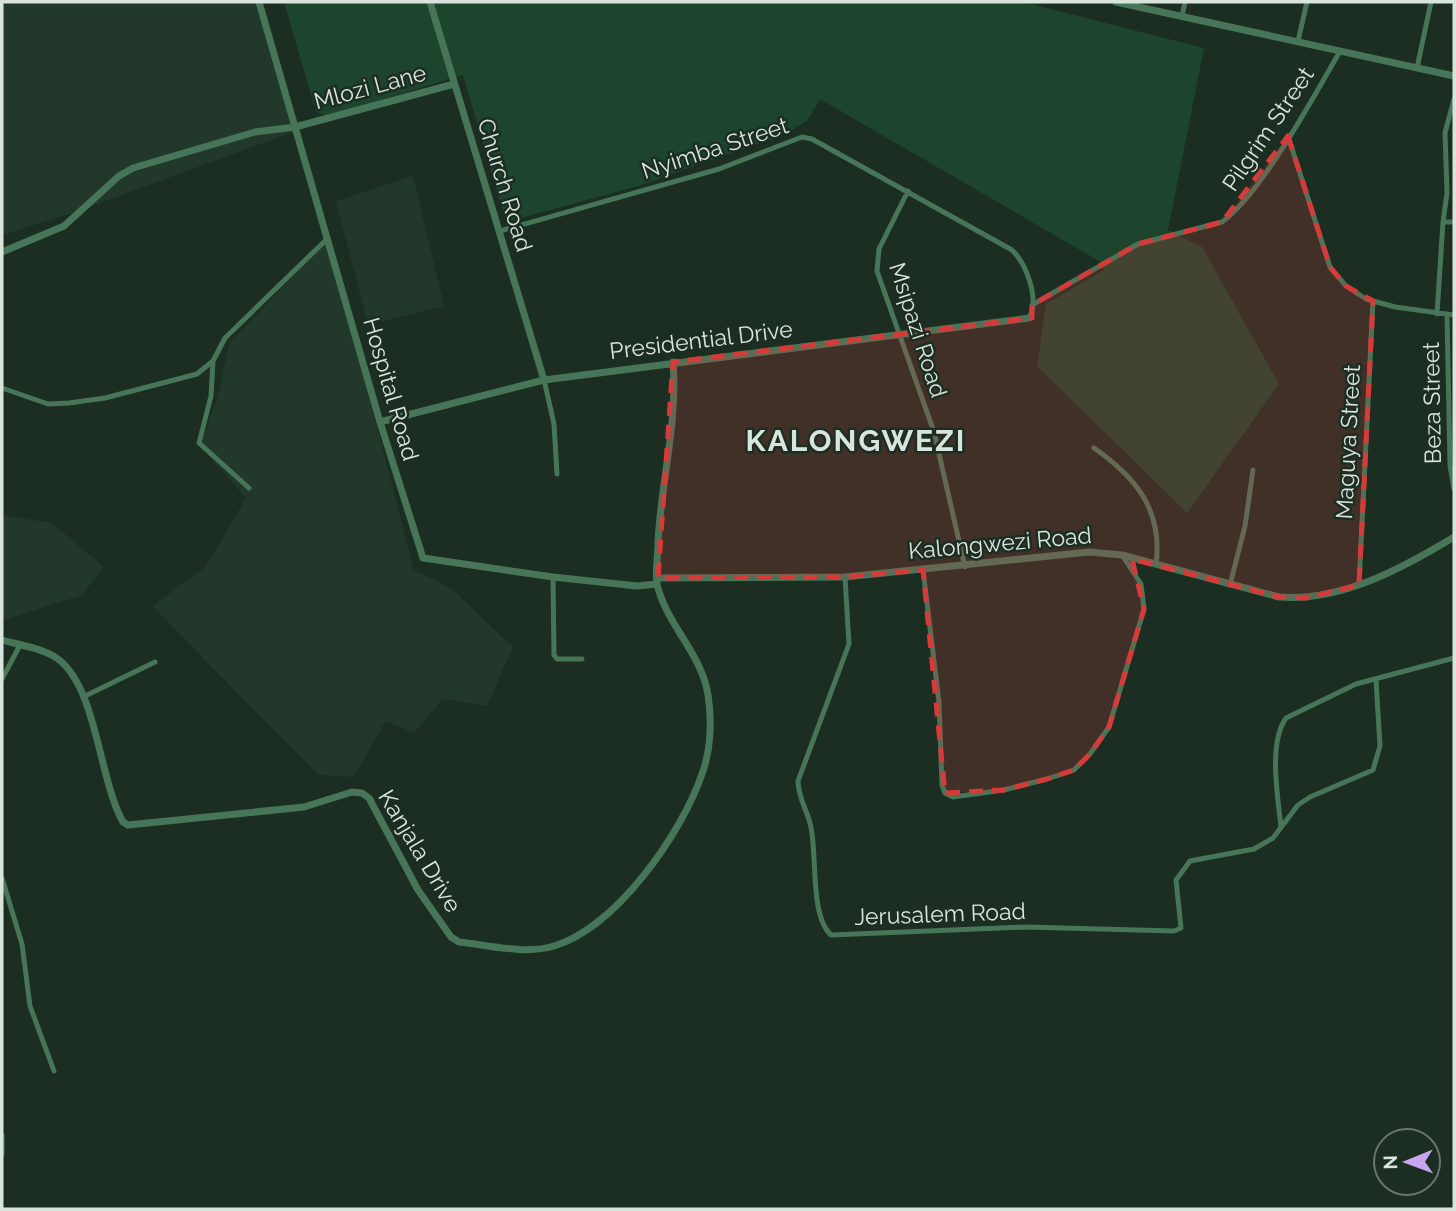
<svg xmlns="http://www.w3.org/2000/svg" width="1456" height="1211" font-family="Raleway,sans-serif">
  <rect width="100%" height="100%" fill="#1c2d22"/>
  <path fill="#21382a" d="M 2,2 L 259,2 L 295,131 L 76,212 L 2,235 Z
    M 413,176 L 444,306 L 368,325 L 336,201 Z
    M 328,238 L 414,570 L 451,588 L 513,647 L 487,706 L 443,699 L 414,733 L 386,721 L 353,777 L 318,775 L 152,606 L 205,567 L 246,498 L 200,446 L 217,399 L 229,344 Z
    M 2,515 L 52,523 L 104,567 L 82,595 L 2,621 Z"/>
  <path fill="#1d452d" d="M 284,2 L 1023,2 L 1204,48 L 1168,230 L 1202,247 L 1279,384 L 1187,513 L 1037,366 L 1046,304 L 1104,270 L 1099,261 L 820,99 L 807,121 L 783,135 L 638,186 L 506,222 L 463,75 L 328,116 L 316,112 Z"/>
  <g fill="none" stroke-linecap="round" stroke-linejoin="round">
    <path stroke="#477558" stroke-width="5" d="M 1182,16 L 1185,2
      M 1298,41 L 1307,2
      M 1417,68 L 1431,2
      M 1288,136 L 1330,267 L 1346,286 L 1366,299 L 1395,307 L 1454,315
      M 908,191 L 879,249 L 877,271 L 934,432 L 965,567
      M 1443,222 L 1447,193 L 1445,133 L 1454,99
      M 500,231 L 719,169 L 802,137 L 812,139 L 1012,250 C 1026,264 1040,298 1029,318
      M 1032,305 L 1138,244 L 1222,222 C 1261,194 1313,98 1339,53
      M 1437,314 L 1443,222 L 1454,222
      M 1447,315 L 1450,465 L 1454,489
      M 213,361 L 211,396 L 199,443 L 249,488
      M 544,380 L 554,424 L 557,474
      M 2,388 L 48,404 L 69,403 L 105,398 L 197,374 L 213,361 L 225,338 L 328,238
      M 1094,448 C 1137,478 1163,511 1156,565
      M 923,570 L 939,702 L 942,785 L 945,793 L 953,797 L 1004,790 L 1047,779 L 1074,770 L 1090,754 L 1109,727 L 1144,609 L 1141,584 L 1122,555
      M 553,577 L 554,655 L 557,659 L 582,659
      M 845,577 L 849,644 L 798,781 C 798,797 806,808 810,823 C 818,851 809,915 831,935 L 1026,927 L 1174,931 L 1181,928 L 1176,880 L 1190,861 L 1254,849 L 1273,838 L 1298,805 L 1310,797 L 1373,770 L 1380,746 L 1376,680
      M 1230,585 L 1245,526 L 1253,470
      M 1359,585 L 1373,301
      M 2,679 L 20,645
      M 83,697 L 155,662
      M 1281,827 C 1278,798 1268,743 1286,718 L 1356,684 L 1454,658
      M 2,878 L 22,944 L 30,1006 L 54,1071
      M 2,1135 L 2,1154"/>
    <path stroke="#477558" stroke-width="7" d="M 259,2 L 380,422 L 423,558 L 553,577 L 637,586 L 657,584
      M 430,2 L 544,380
      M 1116,2 L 1454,76
      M 2,252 L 64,226 L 119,176 L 133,168 L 255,132 L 295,127 L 454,84
      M 380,422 L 544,380 L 1029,318
      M 658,578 L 845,577 L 1089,552 L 1122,555 L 1279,597 C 1341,602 1403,568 1454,537
      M 2,640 C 19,645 43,648 58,659 C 97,688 99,780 123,822 L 128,825 L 304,807 L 352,792 L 362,793 L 369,798 L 418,890 L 451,937 L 459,942 C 489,945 525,955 554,946 C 616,928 682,833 702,774 C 711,750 712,720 708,695 C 702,654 666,624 657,584 C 655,571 658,555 658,542 C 661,482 678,422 673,362"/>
  </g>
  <path fill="#d63b3a" fill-opacity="0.2" stroke="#d63b3a" stroke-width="5" stroke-dasharray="14 9" stroke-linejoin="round" d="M 1288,136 L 1330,267 L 1346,286 L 1373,301 L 1359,585 L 1306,598 L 1279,597 L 1132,559 L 1144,609 L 1109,727 L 1090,754 L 1074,770 L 1047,779 L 1004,790 L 945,793 L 923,570 L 845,577 L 658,578 L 673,362 L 1032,318 L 1032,305 L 1138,244 L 1222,222 Z"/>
  <g text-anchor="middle" stroke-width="5" stroke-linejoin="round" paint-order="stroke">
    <g font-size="23" fill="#d9e4dd" stroke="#1c2d22">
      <text transform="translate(370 87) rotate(-15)" y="8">Mlozi Lane</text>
      <text transform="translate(1268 129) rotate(-56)" y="8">Pilgrim Street</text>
      <text transform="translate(715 148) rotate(-18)" y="8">Nyimba Street</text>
      <text transform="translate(505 185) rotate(73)" y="8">Church Road</text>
      <text transform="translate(918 330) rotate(72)" y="8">Msipazi Road</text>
      <text transform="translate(701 340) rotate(-7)" y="8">Presidential Drive</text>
      <text transform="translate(391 389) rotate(74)" y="8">Hospital Road</text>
      <text transform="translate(1432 403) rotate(-91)" y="8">Beza Street</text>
      <text transform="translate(1348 442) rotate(-87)" y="8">Maguya Street</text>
      <text transform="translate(1000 543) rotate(-5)" y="8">Kalongwezi Road</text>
      <text transform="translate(420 851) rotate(59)" y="8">Kanjala Drive</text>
      <text transform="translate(940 914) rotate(-2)" y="8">Jerusalem Road</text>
    </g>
    <g font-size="30" font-weight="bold" letter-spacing="2" fill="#d9e4dd" stroke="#1c2d22">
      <text x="856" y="451">KALONGWEZI</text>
    </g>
  </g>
  <rect width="1456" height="1211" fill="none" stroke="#d9e4dd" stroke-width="7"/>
  <g transform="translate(1407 1162) rotate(269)"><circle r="33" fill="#1c2d22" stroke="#68766d" stroke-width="2"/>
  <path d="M0-5L12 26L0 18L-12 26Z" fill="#c8a6ef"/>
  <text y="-10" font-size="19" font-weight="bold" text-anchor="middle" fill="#d9e4dd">N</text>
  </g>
</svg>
